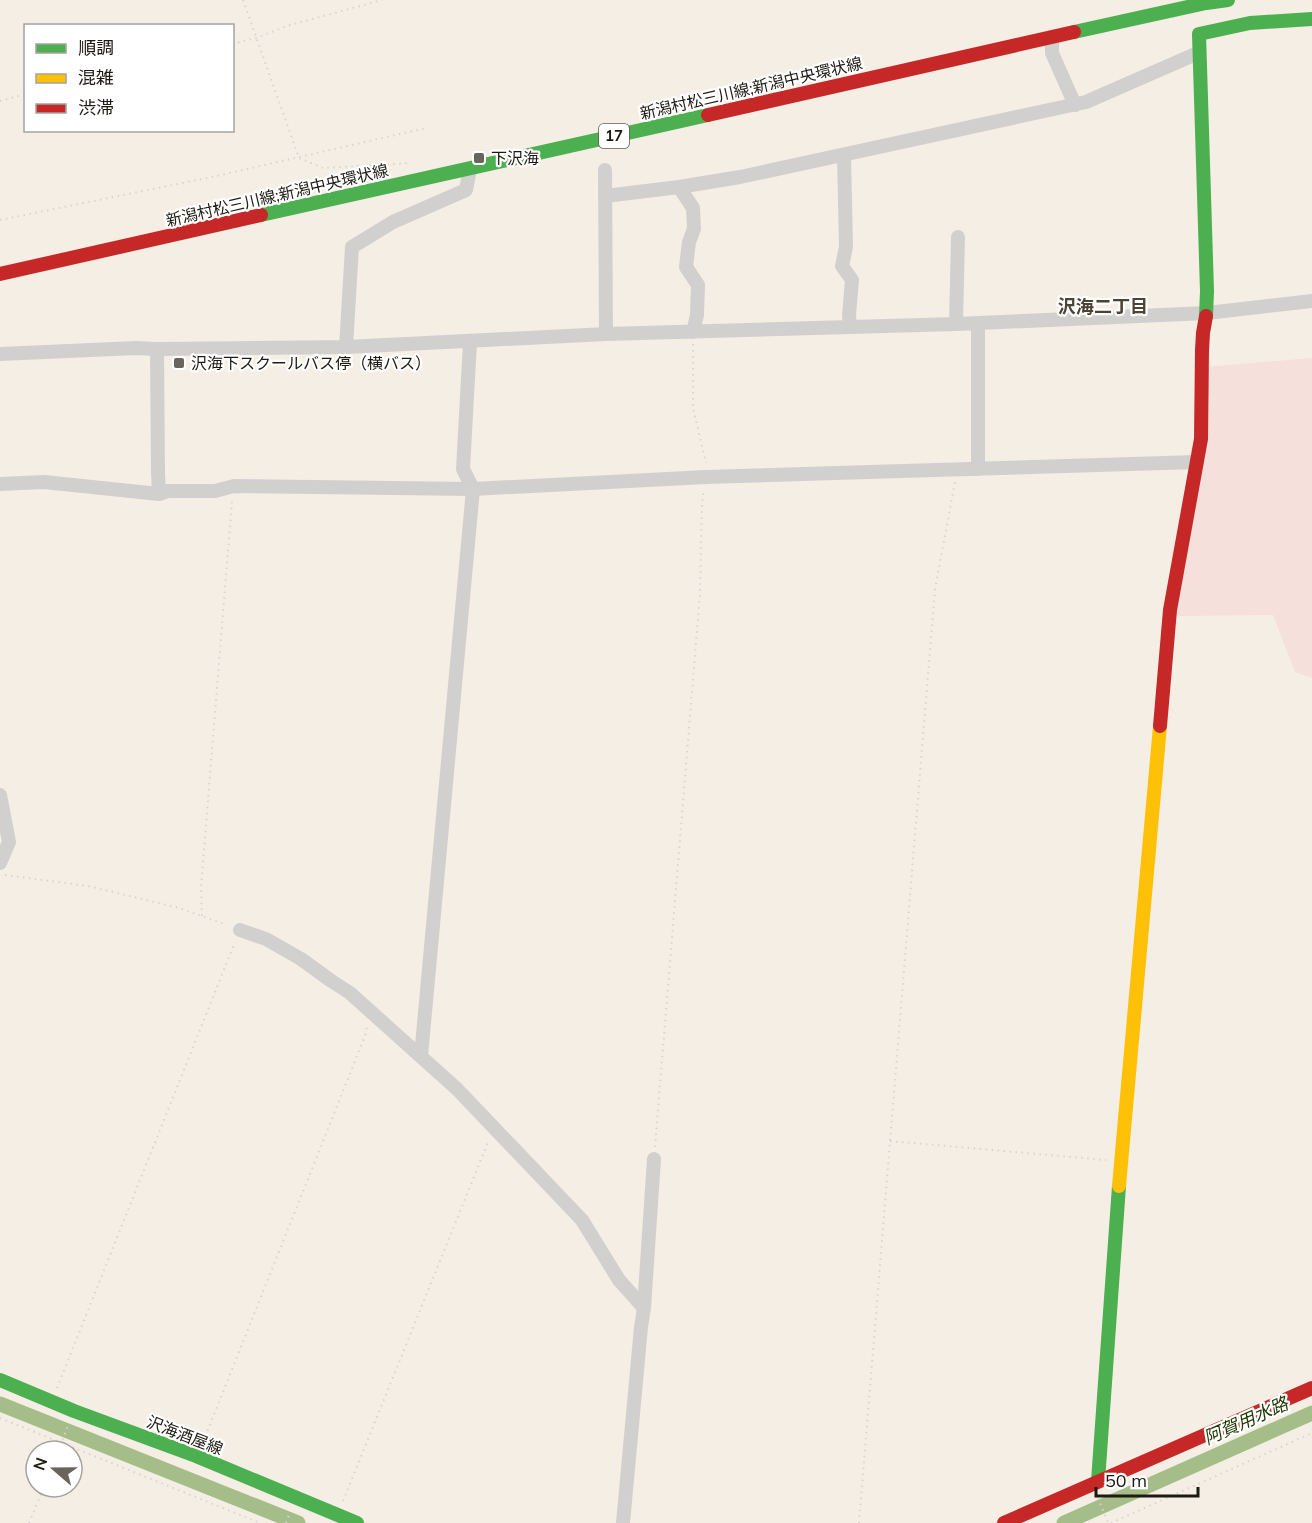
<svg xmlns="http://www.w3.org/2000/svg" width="1312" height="1523" font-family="Mulish,'Noto Sans JP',sans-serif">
  <rect width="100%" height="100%" fill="#f5eee4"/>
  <path fill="#f5e0db" d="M 1312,358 L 1312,678 L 1295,672 L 1273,615 L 1176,616 L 1205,367 Z"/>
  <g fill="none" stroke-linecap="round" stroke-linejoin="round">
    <path stroke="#a4bd89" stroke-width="15" d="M 0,1404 L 298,1523
      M 1064,1523 L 1312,1413"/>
    <path stroke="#d7d5d3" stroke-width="2" stroke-dasharray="1.5 4.5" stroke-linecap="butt" d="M 243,0 L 299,158 L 323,168 L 411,163
      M 232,44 L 256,38 L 287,26 L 382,0
      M 0,101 L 26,94
      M 0,220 L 212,177 L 426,128
      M 693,344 L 693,408 L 706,463
      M 5,875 L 88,886 L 179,908 L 227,925
      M 202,916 L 201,887 L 232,501
      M 890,1141 L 1106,1160
      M 655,1147 L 700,593 L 702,503 L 704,489
      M 57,1388 L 235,942
      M 0,1418 L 260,1523
      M 203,1442 L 365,1036 L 367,1026
      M 58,1451 L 68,1426
      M 1098,1498 L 1108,1523
      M 343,1501 L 488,1142
      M 29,1523 L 44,1487
      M 286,1523 L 290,1512
      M 859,1523 L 935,589 L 955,482
      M 1111,1523 L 1312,1433"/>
    <path stroke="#d2d0cf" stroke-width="14" d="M 1052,37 L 1052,53 L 1075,105
      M 844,156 L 846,247 L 842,266 L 852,280 L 849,315 L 850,327
      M 605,170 L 606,334
      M 679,187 L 693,208 L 694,229 L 689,242 L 686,267 L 698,285 L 697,315 L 693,332
      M 605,196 L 679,187 L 740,177 L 1086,102 L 1198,53
      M 956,324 L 958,237
      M 346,347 L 352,247 L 393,222 L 466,190 L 470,169
      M 157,349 L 158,473 L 159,494
      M 0,354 L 136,348 L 157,349 L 346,347 L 606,334 L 956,324 L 1207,313 L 1312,301
      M 978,469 L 978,323
      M 0,484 L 44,482 L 159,494 L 168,491 L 215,491 L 234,486 L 473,489 L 706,477 L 1197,462
      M 0,795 L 9,842 L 0,863
      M 240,930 L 266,939 L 301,959 L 330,980 L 350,993 L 457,1089 L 582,1220 L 619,1280 L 644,1308
      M 421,1056 L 473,489 L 463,469 L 470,342
      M 623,1523 L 641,1327 L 644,1308 L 654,1159"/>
    <path stroke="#4caf50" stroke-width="14" d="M 1074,32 L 1206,3 L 1228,0
      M 261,215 L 708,115
      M 1206,316 L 1207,291 L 1199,34 L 1250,23 L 1312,19
      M 0,1380 L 74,1411 L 196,1456 L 357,1523
      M 1098,1481 L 1119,1186"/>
    <path stroke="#ffc107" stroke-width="14" d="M 1119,1186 L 1160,726"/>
    <path stroke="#c62828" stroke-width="14" d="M 708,115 L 1074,32
      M 0,274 L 261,215
      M 1160,726 L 1170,610 L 1201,439 L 1202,350 L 1203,333 L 1206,316
      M 1004,1523 L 1312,1388"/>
  </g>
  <g fill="#69645c" stroke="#fff" stroke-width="2">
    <rect x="473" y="152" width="12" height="12" rx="3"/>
    <rect x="173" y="357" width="12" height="12" rx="3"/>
  </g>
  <g text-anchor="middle" stroke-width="4.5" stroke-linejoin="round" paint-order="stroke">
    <rect fill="#fff" stroke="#615e5a" stroke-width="1.5" x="599" y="124" width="30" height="24" rx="4.5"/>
    <g font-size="15" font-weight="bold" fill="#1d1913">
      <text x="614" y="141">17</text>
    </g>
    <g font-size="16" fill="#1d1913" stroke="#fff">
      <text transform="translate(751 88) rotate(-13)" y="6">新潟村松三川線;新潟中央環状線</text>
      <text transform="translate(277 195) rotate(-13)" y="6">新潟村松三川線;新潟中央環状線</text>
      <text transform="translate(185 1435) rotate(21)" y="6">沢海酒屋線</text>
    </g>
    <g font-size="16" fill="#1d1913" stroke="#fff" text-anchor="start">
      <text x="491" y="164">下沢海</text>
      <text x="191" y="369">沢海下スクールバス停（横バス）</text>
    </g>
    <g font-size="18" font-weight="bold" fill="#4d4335" stroke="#fff">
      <text x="1103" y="313">沢海二丁目</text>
    </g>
    <g font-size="18" font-style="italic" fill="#1e3602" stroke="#fff">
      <text transform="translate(1246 1421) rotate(-24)" y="6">阿賀用水路</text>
    </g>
  </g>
  <rect x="24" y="24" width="210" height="108" fill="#ffffff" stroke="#a5a3a1" stroke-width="1.5"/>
  <rect x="36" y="44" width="30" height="9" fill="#4caf50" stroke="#a5a3a1" stroke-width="1.5"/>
  <text x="78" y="54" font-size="18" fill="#1d1913">順調</text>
  <rect x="36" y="74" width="30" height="9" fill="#ffc107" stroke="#a5a3a1" stroke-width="1.5"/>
  <text x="78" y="84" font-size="18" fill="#1d1913">混雑</text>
  <rect x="36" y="104" width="30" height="9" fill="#c62828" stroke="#a5a3a1" stroke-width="1.5"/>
  <text x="78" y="114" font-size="18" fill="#1d1913">渋滞</text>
  <g transform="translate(54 1469) rotate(290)"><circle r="28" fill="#ffffff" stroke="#a5a3a1" stroke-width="1.5"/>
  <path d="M0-4.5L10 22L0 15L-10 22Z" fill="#69645c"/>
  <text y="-9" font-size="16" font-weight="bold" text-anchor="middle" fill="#1d1913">N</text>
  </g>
  <path d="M1096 1487v9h102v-9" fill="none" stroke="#1d1913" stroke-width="3"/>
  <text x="1105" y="1487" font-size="18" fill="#1d1913" stroke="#ffffff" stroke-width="4.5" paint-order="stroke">50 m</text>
</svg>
